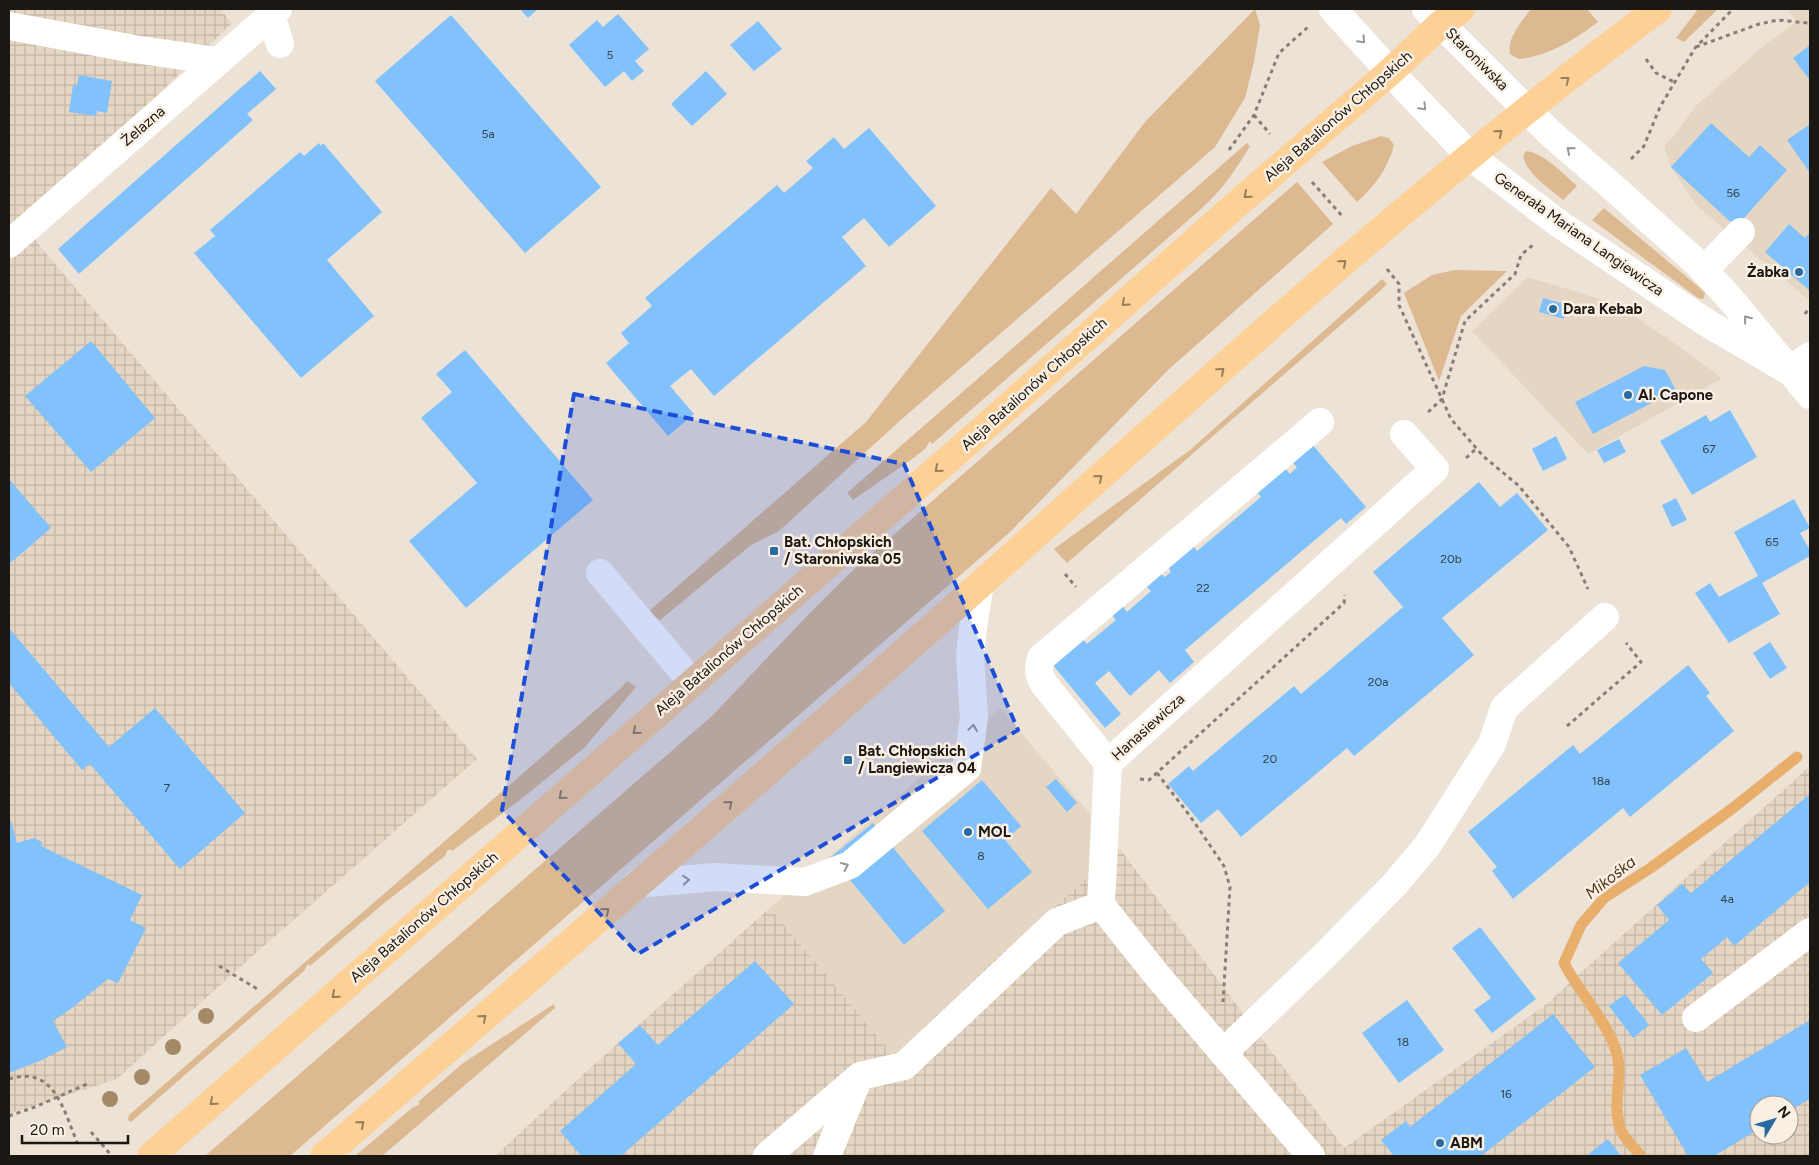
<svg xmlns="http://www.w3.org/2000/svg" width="1819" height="1165" font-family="Figtree,sans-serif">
  <defs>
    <pattern id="industrial-grid" width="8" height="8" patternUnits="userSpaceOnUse" patternTransform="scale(1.25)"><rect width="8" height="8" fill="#e5d5c3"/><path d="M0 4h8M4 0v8" fill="none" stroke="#c4b6a7"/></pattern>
  </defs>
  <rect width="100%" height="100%" fill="#ede2d6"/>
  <path fill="#e5d5c3" d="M 1788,9 L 1810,9 L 1810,301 L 1696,205 L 1671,167 L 1664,146 L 1675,135 L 1695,107 L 1762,47 L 1797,21 Z
    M 1528,277 L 1616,304 L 1674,343 L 1722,378 L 1588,454 L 1472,331 Z
    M 1000,708 L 1120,849 L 990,964 L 894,1056 L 770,908 Z"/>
  <path fill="url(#industrial-grid)" fill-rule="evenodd" d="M 9,9 L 220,9 L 232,23 L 23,224 L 44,251 L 477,759 L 239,968 L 117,1079 L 9,1114 Z
    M 1810,766 L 1810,1156 L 495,1156 L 588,1070 L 770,908 L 894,1056 L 990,964 L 1120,849 L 1344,1148 L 1543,1007 ZM 1759,1105 L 1789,1105 L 1789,1135 L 1759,1135 Z"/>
  <path fill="#ddb991" d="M 1255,9 L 1260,25 L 1254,62 L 1245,98 L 1215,147 L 902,419 L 779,531 L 751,545 L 660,620 L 648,612 L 866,422 L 1051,188 L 1076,214 L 1145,122 Z
    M 1531,9 L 1587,9 L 1598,22 C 1574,40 1549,56 1519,59 L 1510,54 C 1506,39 1523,20 1531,9 Z
    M 1698,9 L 1718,9 L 1684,42 L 1676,38 Z
    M 1381,136 L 1389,138 L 1394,145 C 1388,168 1375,186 1357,202 L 1322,162 L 1352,146 Z
    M 1247,143 L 1250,146 C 1236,170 1221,191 1201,209 L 932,444 L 930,441 L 925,449 L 912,459 L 853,500 L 847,493 Z
    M 1526,151 C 1542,152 1565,175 1577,186 L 1563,200 C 1549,188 1527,174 1523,156 Z
    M 1297,182 L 1333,224 L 1168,370 L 1010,532 L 290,1156 L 205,1156 L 713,715 L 806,617 L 851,572 Z
    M 1604,208 L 1701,289 L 1705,293 L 1704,298 L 1702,299 L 1698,298 L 1592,220 Z
    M 1455,270 L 1507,271 L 1461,316 L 1439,381 L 1404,293 L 1432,275 Z
    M 1382,279 L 1387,284 L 1380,291 L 1067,563 L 1054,549 L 1190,450 Z
    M 627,681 L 636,687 L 584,748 L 520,800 L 452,851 L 450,849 L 447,851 L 445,856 L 383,904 L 310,966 L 308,964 L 304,971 L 131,1122 L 128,1120 L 129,1115 L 620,689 Z
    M 554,1004 L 555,1008 L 382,1156 L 355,1156 L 412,1108 L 420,1104 L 418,1102 L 463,1063 Z"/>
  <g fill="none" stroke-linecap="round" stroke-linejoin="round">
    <path stroke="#e7af6b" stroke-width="11" d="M 1641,1156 C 1635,1148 1623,1138 1620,1128 C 1611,1099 1626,1073 1614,1045 C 1602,1015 1579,992 1564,963 L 1581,925 L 1604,898 L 1652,867 L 1733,808 L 1797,757"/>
  </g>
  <path fill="#81c2fd" d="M 520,9 L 538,9 L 528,18 Z
    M 618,14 L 649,49 L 635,61 L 644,71 L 632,81 L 624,71 L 605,87 L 569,45 L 597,20 L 603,27 Z
    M 451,15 L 601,187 L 525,253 L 375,81 Z
    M 758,21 L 782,49 L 754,71 L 730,45 Z
    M 1809,46 L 1810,48 L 1809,79 L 1793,58 Z
    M 260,71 L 276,89 L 247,114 L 253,120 L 79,274 L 58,249 Z
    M 706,71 L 727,94 L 692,126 L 671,104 Z
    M 79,75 L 112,81 L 107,113 L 97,111 L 96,116 L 69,112 L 73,85 L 77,86 Z
    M 1711,123 L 1749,157 L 1760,145 L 1787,170 L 1736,227 L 1671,167 Z
    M 1810,124 L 1810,173 L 1787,140 Z
    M 869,128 L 936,206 L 889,247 L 864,218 L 842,237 L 866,266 L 714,396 L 691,369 L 670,386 L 694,414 L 668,436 L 606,363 L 629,343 L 621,333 L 652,306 L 645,298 L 777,185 L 784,193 L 813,168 L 806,161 L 834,137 L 844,149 Z
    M 319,143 L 321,146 L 323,143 L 382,212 L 327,260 L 374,316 L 301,378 L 194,253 L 215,236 L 210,230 L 300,152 L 304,156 Z
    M 1789,224 L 1805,238 L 1810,232 L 1810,291 L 1765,252 Z
    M 1543,298 L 1568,305 L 1564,319 L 1539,312 Z
    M 91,341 L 155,418 L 91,472 L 25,396 Z
    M 465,350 L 593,500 L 466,608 L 409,541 L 477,483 L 421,418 L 452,392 L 436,374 Z
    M 1644,366 L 1665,370 L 1676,390 L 1593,434 L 1575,402 Z
    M 1730,410 L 1757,457 L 1692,495 L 1660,441 L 1706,415 L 1710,422 Z
    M 1556,436 L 1567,459 L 1543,471 L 1532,449 Z
    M 1619,439 L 1626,452 L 1604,463 L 1597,450 Z
    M 1311,443 L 1366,507 L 1346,524 L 1341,518 L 1185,650 L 1194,662 L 1170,683 L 1159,670 L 1130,696 L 1109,671 L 1095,683 L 1121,714 L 1105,728 L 1052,664 L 1082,638 L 1087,644 L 1116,620 L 1110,613 L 1121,604 L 1127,612 L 1151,591 L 1145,585 L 1160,573 L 1165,577 L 1171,572 L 1167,565 L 1192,544 L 1197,551 L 1261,497 L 1255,490 L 1283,466 L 1290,474 L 1297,467 L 1291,461 Z
    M 9,479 L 51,528 L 9,564 Z
    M 1479,482 L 1500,507 L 1517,493 L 1548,530 L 1442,618 L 1474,655 L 1354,756 L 1347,748 L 1241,837 L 1218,809 L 1201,823 L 1168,784 L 1189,766 L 1193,771 L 1294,686 L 1301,694 L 1403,607 L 1373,572 Z
    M 1676,498 L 1687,520 L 1672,527 L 1662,505 Z
    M 1794,499 L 1810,528 L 1800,533 L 1810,550 L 1810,556 L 1762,583 L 1780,614 L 1729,643 L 1695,593 L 1710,583 L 1719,597 L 1758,576 L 1734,532 Z
    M 9,628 L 109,747 L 155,708 L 245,813 L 180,869 L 90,764 L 82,770 L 9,683 Z
    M 1770,642 L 1787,668 L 1770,679 L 1753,653 Z
    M 1688,665 L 1710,693 L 1706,696 L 1734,731 L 1630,817 L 1623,808 L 1513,899 L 1492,871 L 1497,867 L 1468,832 L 1573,745 L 1580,754 Z
    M 1056,779 L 1077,803 L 1067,812 L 1046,787 Z
    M 982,780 L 1021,826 L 1005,840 L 1032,872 L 988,909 L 922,831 Z
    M 1810,794 L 1810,882 L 1734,946 L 1727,937 L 1701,959 L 1713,973 L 1662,1015 L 1618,963 L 1669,920 L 1657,905 L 1682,884 L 1691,893 Z
    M 11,821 L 17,843 L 34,838 L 42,842 L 41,846 L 142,895 L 130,920 L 146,928 L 118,983 L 108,979 L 72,1008 L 53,1021 L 67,1047 L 42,1060 L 9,1073 L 9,822 Z
    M 873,823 L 945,911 L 904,945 L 831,857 Z
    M 1480,927 L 1536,999 L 1492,1033 L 1474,1010 L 1491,998 L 1452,948 Z
    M 755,961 L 794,1004 L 621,1156 L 581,1156 L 560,1131 L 636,1064 L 618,1043 L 640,1025 L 658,1045 Z
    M 1625,994 L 1649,1025 L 1633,1038 L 1609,1006 Z
    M 1407,1000 L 1444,1050 L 1399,1083 L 1362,1033 Z
    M 1553,1014 L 1595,1067 L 1481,1156 L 1394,1156 L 1381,1140 L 1406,1121 L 1410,1127 Z
    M 1810,1020 L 1810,1099 L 1789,1111 L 1789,1105 L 1759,1105 L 1759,1129 L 1714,1156 L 1688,1156 L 1640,1075 L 1686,1048 L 1707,1082 Z
    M 1608,1139 L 1621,1156 L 1586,1156 Z"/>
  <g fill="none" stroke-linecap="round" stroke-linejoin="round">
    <path stroke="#877f77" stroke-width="3" stroke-dasharray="4 4" stroke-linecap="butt" d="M 1696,47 L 1759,24 L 1778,20 L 1808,23
      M 1646,59 L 1656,73 L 1674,82
      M 1254,115 L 1270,134
      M 1229,150 L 1254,115 L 1279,53 L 1308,27
      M 1631,159 L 1644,146 L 1660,107 L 1695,48 L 1733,9
      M 1312,182 L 1344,218
      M 1387,269 L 1399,284 L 1399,305 L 1451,419 L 1483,456 L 1519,486 L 1569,547 L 1588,589
      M 1805,314 L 1810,307
      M 1428,412 L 1442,399 L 1465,321 L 1515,274 L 1521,255 L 1534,244
      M 1466,458 L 1477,448
      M 1065,574 L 1076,587
      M 1567,726 L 1641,662 L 1626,643
      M 1157,773 L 1190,816 L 1224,866 L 1230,887 L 1223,1002
      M 1140,779 L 1149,780 L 1344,603 L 1345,595
      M 219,966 L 259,990
      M 9,1079 C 54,1065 63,1109 77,1142
      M 9,1116 L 35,1107 L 87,1084
      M 91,1132 L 112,1156"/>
    <path stroke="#fff" stroke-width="28" d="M 1333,9 L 1390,72 L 1470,156 L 1558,223 L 1607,256 L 1707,323 L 1789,371
      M 1426,9 L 1551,134 L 1607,182 L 1696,262 L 1727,295 L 1810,395
      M 271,15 L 280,44
      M 9,26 L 134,49 L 217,61
      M 9,244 L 278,9
      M 1704,270 L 1741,232
      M 1789,371 L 1810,356
      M 600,573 L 692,682
      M 1108,763 L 1044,684 C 1038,674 1038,669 1041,658 L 1320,422
      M 637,884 L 715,877 L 805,882 L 850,865 L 967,768 L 974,717 L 970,656 L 974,620 L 980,584
      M 1696,1018 L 1810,932
      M 1223,1053 L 1325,955 L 1394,885 L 1427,846 L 1492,744 L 1504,708 L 1605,617
      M 767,1156 L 860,1076 L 904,1066 L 1057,922 L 1101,905
      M 827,1156 L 857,1082
      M 1311,1156 L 1156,974 L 1101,905 L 1108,763 L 1435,469 L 1404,434"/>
    <path stroke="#fdd095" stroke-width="28" d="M 151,1156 L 967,443 L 1237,204 L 1390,72 L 1441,24 L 1461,9
      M 324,1156 C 544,965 766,776 984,581 C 1203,385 1421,185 1658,9"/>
  </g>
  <g fill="#a38966">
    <circle cx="206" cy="1016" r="8"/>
    <circle cx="173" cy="1047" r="8"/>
    <circle cx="142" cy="1077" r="8"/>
    <circle cx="110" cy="1099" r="8"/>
  </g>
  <defs><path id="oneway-chevron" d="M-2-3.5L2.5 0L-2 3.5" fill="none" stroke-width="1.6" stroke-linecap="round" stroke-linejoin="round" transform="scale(1.25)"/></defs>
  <g stroke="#989795">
    <use href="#oneway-chevron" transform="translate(1362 40) rotate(47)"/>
    <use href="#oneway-chevron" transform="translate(1423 107) rotate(46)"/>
    <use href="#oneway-chevron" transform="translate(1570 150) rotate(-140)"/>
    <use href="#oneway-chevron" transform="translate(1747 319) rotate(-129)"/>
    <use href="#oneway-chevron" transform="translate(973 728) rotate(-82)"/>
    <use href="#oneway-chevron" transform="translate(845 866) rotate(-25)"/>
    <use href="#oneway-chevron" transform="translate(686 880) rotate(-5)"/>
  </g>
  <g stroke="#977d5a">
    <use href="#oneway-chevron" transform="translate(1566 80) rotate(-38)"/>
    <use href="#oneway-chevron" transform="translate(1499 133) rotate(-39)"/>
    <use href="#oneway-chevron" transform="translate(1247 195) rotate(139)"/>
    <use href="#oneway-chevron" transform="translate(1343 263) rotate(-41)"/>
    <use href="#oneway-chevron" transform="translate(1125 303) rotate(138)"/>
    <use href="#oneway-chevron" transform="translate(1221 371) rotate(-41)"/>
    <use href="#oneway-chevron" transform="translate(938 469) rotate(139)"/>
    <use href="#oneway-chevron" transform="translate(1099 478) rotate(-41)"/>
    <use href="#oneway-chevron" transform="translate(636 731) rotate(139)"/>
    <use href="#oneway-chevron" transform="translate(562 796) rotate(139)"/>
    <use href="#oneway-chevron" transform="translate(729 804) rotate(-41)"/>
    <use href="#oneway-chevron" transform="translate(606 911) rotate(-41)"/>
    <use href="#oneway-chevron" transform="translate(335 995) rotate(139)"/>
    <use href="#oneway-chevron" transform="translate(483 1018) rotate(-41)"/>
    <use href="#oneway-chevron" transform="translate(213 1102) rotate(139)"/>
    <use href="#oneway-chevron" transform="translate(361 1124) rotate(-41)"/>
  </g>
  <path fill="#1d4ed8" fill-opacity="0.2" stroke="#1d4ed8" stroke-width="4" stroke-dasharray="10 6" stroke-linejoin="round" d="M 574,394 L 904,464 L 1018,730 L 638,954 L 502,810 Z"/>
  <g fill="#296aa0" stroke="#faefe3" stroke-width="2">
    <circle cx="1799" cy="272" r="5"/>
    <circle cx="1553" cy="309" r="5"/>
    <circle cx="1628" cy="395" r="5"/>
    <rect x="769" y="546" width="10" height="10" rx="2.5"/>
    <rect x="843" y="755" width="10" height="10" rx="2.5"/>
    <circle cx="968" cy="832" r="5"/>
    <circle cx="1440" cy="1143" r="5"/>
  </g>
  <g text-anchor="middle" stroke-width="5" stroke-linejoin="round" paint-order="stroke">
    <g font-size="12" fill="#34424e">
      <text x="610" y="59">5</text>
      <text x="488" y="138">5a</text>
      <text x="1733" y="197">56</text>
      <text x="1709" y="453">67</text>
      <text x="1772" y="546">65</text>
      <text x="1451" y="563">20b</text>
      <text x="1203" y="592">22</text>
      <text x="1378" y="686">20a</text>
      <text x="1270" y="763">20</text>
      <text x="1601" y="785">18a</text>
      <text x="167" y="792">7</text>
      <text x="981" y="860">8</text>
      <text x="1727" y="903">4a</text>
      <text x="1403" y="1046">18</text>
      <text x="1506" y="1098">16</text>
    </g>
    <g font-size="15" fill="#1b1713" stroke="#faefe3">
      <text transform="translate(1477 59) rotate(45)" y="5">Staroniwska</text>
      <text transform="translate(1338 116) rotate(-41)" y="5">Aleja Batalionów Chłopskich</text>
      <text transform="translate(143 126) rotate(-41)" y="5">Żelazna</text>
      <text transform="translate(1579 234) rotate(35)" y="5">Generała Mariana Langiewicza</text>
      <text transform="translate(1034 384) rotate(-42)" y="5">Aleja Batalionów Chłopskich</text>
      <text transform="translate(729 650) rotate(-41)" y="5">Aleja Batalionów Chłopskich</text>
      <text transform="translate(1148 727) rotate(-42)" y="5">Hanasiewicza</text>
      <text transform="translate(424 917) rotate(-41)" y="5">Aleja Batalionów Chłopskich</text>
    </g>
    <g font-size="15" font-weight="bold" fill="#1b1713" stroke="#faefe3" text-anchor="start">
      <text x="1789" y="277" text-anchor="end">Żabka</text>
      <text x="1563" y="314">Dara Kebab</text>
      <text x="1638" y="400">Al. Capone</text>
      <text x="784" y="547">Bat. Chłopskich<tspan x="784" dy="17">/ Staroniwska 05</tspan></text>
      <text x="858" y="756">Bat. Chłopskich<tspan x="858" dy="17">/ Langiewicza 04</tspan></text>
      <text x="978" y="837">MOL</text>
      <text x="1450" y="1148">ABM</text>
    </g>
    <g font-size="16" font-style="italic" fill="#4f371a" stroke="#faefe3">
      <text transform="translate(1610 877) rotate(-38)" y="6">Mikośka</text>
    </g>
  </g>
  <rect width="1819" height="1165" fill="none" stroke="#1b1713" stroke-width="20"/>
  <g transform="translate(1774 1120) rotate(52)"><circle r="24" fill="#faefe3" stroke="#a19990"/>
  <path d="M0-4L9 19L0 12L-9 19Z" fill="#296aa0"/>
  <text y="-8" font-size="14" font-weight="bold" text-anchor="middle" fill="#1b1713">N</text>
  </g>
  <path d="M22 1135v8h106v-8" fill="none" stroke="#1b1713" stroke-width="2.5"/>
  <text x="30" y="1135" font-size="15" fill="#1b1713" stroke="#faefe3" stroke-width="4" paint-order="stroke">20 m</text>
</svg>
